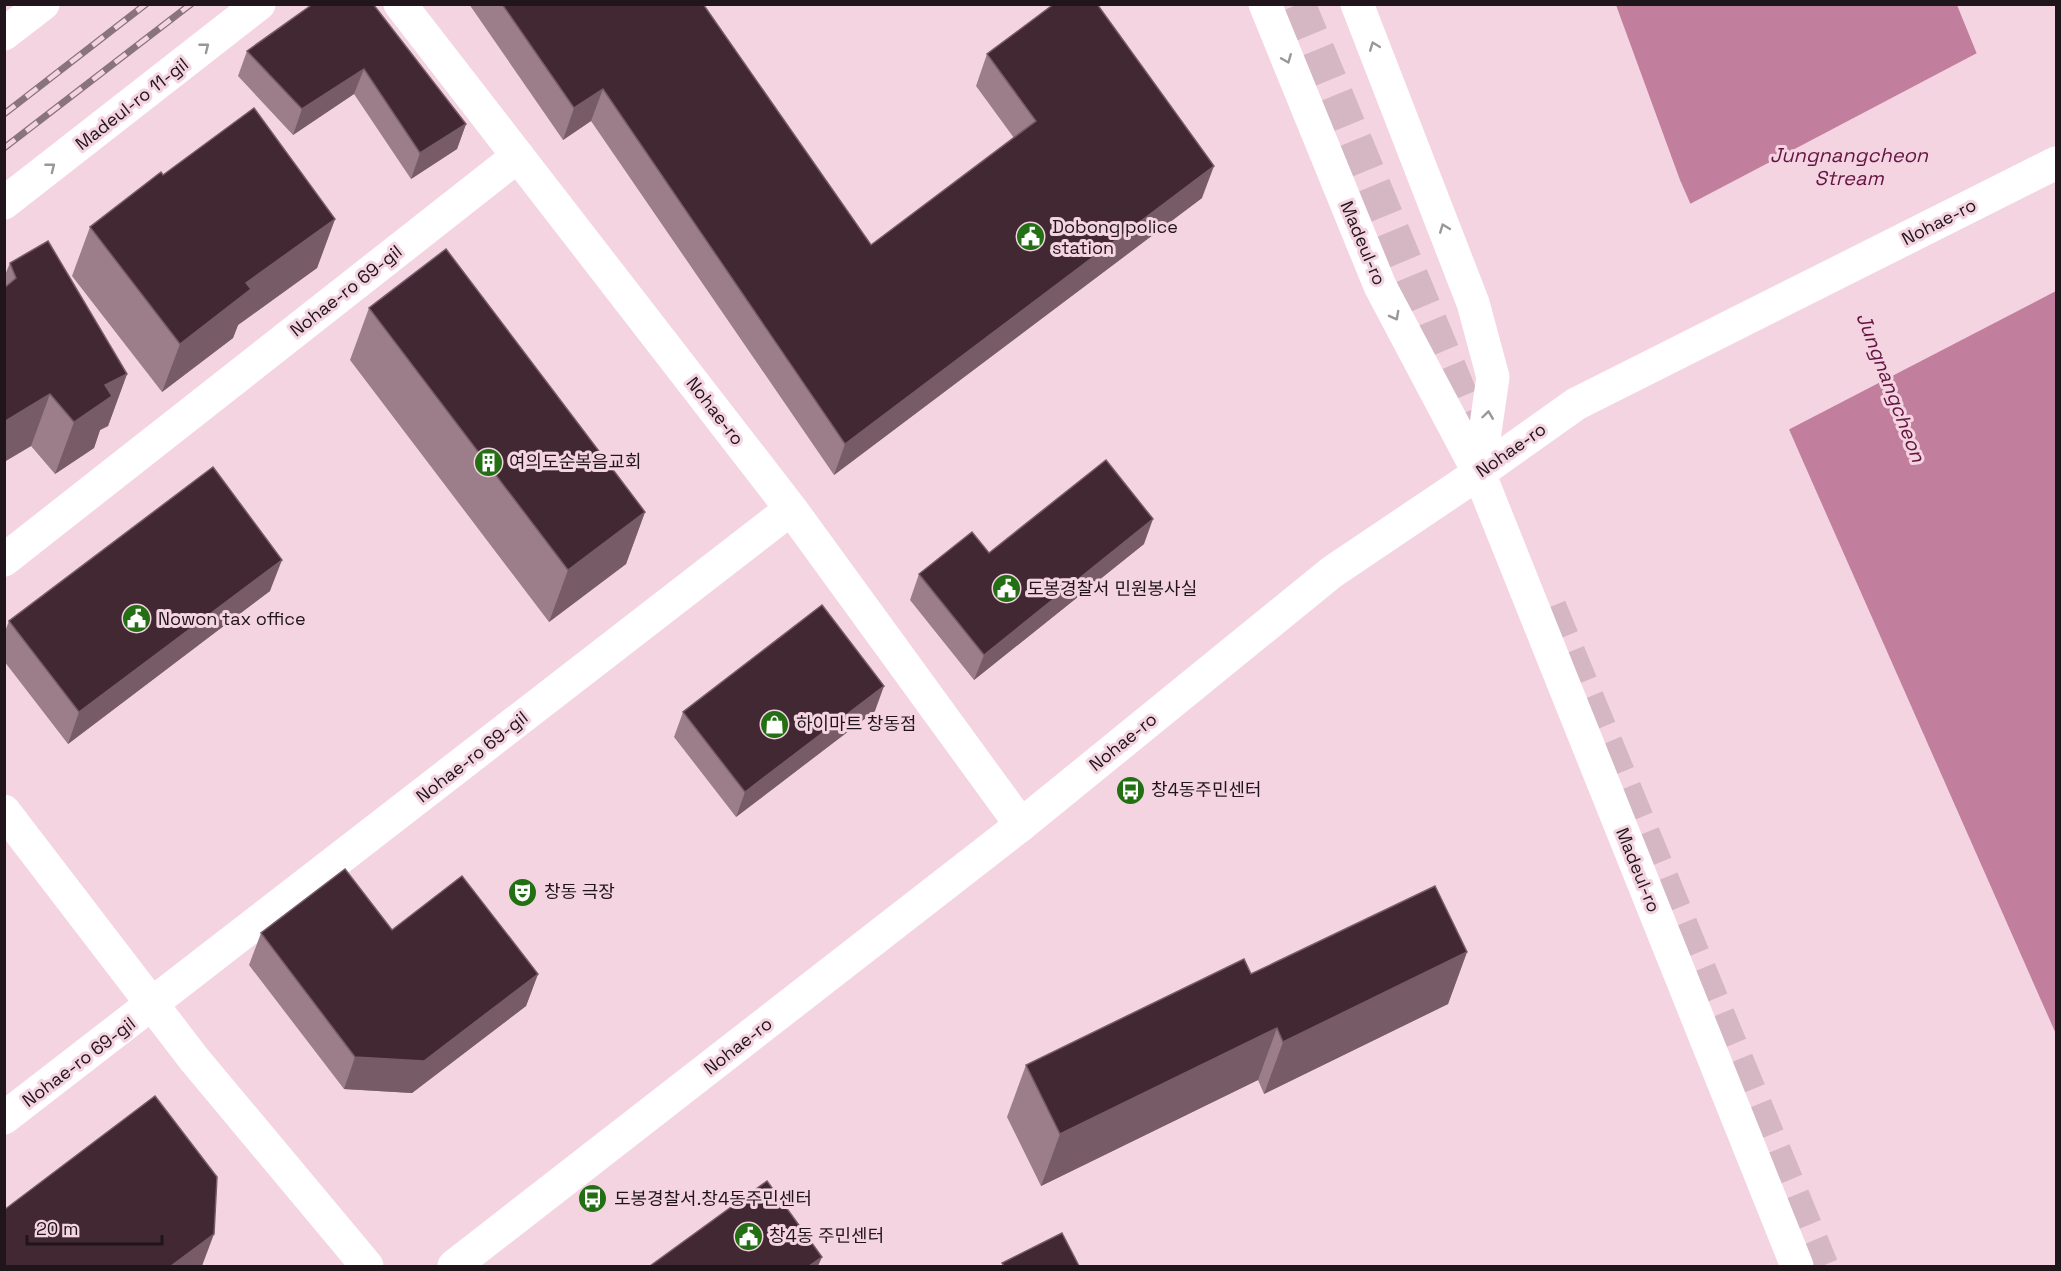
<svg xmlns="http://www.w3.org/2000/svg" width="2061" height="1271" font-family="'Space Grotesk','Noto Sans KR',sans-serif">
  <rect width="100%" height="100%" fill="#f5d4e2"/>
  <path fill="#c17f9d" d="M 1616,5 L 1957,5 L 2056,248 L 2056,1034 L 1802,459 L 1680,180 Z"/>
  <path fill="#f5d4e2" d="M 1979,52 L 2056,240 L 2056,291 L 1786,431 L 1688,205 Z"/>
  <g fill="none" stroke-linecap="round" stroke-linejoin="round">
    <path stroke="#d5b7c4" stroke-width="33" stroke-dasharray="33 16" stroke-linecap="butt" d="M 1299,4 L 1488,460
      M 1550,607 L 1822,1266"/>
    <path stroke="#fff" stroke-width="33" d="M 400,4 L 791,509 L 1021,825
      M 4,560 L 518,156
      M 4,1118 L 791,509"/>
    <path stroke="#fff" stroke-width="33" d="M 1265,4 L 1380,286 L 1479,473 L 1797,1266
      M 1357,4 L 1473,303 L 1493,377 L 1479,473
      M 4,34 L 43,4
      M 4,203 L 259,4
      M 4,811 L 194,1059 L 367,1266
      M 454,1266 L 1021,825 L 1332,572 L 1479,473 L 1576,404 L 2056,163"/>
    <defs>
      <path id="rail" d="M 4,114 L 146,4
        M 4,148 L 191,4"/>
    </defs>
    <use href="#rail" stroke="#89737c" stroke-width="7"/>
    <use href="#rail" stroke="#f5d4e2" stroke-width="4.5" stroke-dasharray="14" stroke-linecap="butt"/>
  </g>
  <path fill="#9b7e8a" d="M 313,4 L 466,124 L 457,149 L 411,179 L 354,94 L 293,135 L 238,76 L 247,51 Z
    M 469,4 L 703,4 L 871,245 L 1014,138 L 976,86 L 987,54 L 1202,198 L 834,475 L 591,121 L 563,140 Z
    M 163,175 L 335,219 L 317,268 L 238,325 L 233,338 L 162,392 L 72,276 L 90,227 Z
    M 10,263 L 127,374 L 108,426 L 100,430 L 94,448 L 55,474 L 31,446 L 4,462 L 4,277 Z
    M 369,308 L 645,512 L 626,564 L 549,622 L 350,360 Z
    M 1144,544 L 974,680 L 910,600 L 919,574 L 989,553 Z
    M 270,591 L 68,744 L 4,661 L 4,634 L 9,621 Z
    M 875,711 L 736,817 L 674,737 L 683,712 Z
    M 392,930 L 538,974 L 526,1006 L 412,1093 L 344,1089 L 249,965 L 261,933 Z
    M 1467,952 L 1448,1004 L 1264,1094 L 1258,1080 L 1041,1186 L 1007,1117 L 1026,1065 L 1251,974 Z"/>
  <path fill="#775c68" d="M 364,69 L 354,94 L 293,135 L 302,109 Z
    M 603,89 L 591,121 L 563,140 L 574,108 Z
    M 466,124 L 457,149 L 411,179 L 420,153 Z
    M 1214,166 L 1202,198 L 834,475 L 845,444 Z
    M 335,219 L 317,268 L 238,325 L 233,338 L 162,392 L 180,344 L 246,283 Z
    M 127,374 L 108,426 L 100,430 L 94,448 L 55,474 L 74,422 L 105,385 Z
    M 50,394 L 31,446 L 4,462 L 4,422 Z
    M 645,512 L 626,564 L 549,622 L 568,570 Z
    M 1153,519 L 1144,544 L 974,680 L 984,655 Z
    M 282,560 L 270,591 L 68,744 L 79,712 Z
    M 884,686 L 875,711 L 736,817 L 745,792 Z
    M 1467,952 L 1448,1004 L 1264,1094 L 1283,1042 Z
    M 538,974 L 526,1006 L 412,1093 L 344,1089 L 355,1057 Z
    M 1277,1028 L 1258,1080 L 1041,1186 L 1060,1134 Z
    M 214,1234 L 202,1266 L 171,1266 Z
    M 822,1257 L 818,1266 L 809,1266 Z"/>
  <path fill="#412833" stroke="#775c68" stroke-width="1.5" d="M 313,4 L 373,4 L 466,124 L 420,153 L 364,69 L 302,109 L 247,51 Z
    M 502,4 L 703,4 L 871,245 L 1036,121 L 987,54 L 1054,4 L 1097,4 L 1214,166 L 845,444 L 603,89 L 574,108 Z
    M 254,108 L 335,219 L 246,283 L 251,289 L 180,344 L 90,227 L 161,172 L 163,175 Z
    M 48,241 L 127,374 L 105,385 L 112,396 L 74,422 L 50,394 L 4,422 L 4,288 L 16,278 L 10,263 Z
    M 446,249 L 645,512 L 568,570 L 369,308 Z
    M 1106,460 L 1153,519 L 984,655 L 919,574 L 972,532 L 989,553 Z
    M 213,467 L 282,560 L 79,712 L 9,621 Z
    M 822,605 L 884,686 L 745,792 L 683,712 Z
    M 345,869 L 392,930 L 462,876 L 538,974 L 424,1061 L 355,1057 L 261,933 Z
    M 1435,886 L 1467,952 L 1283,1042 L 1277,1028 L 1060,1134 L 1026,1065 L 1244,959 L 1251,974 Z
    M 155,1096 L 217,1177 L 214,1234 L 171,1266 L 4,1266 L 4,1210 Z
    M 767,1181 L 822,1257 L 809,1266 L 650,1266 Z
    M 1062,1233 L 1079,1266 L 1004,1266 L 1002,1263 Z"/>
  <defs><path id="oneway-chevron" d="M-2-3.5L2.5 0L-2 3.5" fill="none" stroke-width="1.6" stroke-linecap="round" stroke-linejoin="round" transform="scale(1.5)"/></defs>
  <g stroke="#9b9698">
    <use href="#oneway-chevron" transform="translate(1374 46) rotate(-111)"/>
    <use href="#oneway-chevron" transform="translate(205 47) rotate(-38)"/>
    <use href="#oneway-chevron" transform="translate(1287 59) rotate(68)"/>
    <use href="#oneway-chevron" transform="translate(51 167) rotate(-38)"/>
    <use href="#oneway-chevron" transform="translate(1444 228) rotate(-111)"/>
    <use href="#oneway-chevron" transform="translate(1395 316) rotate(62)"/>
    <use href="#oneway-chevron" transform="translate(1488 415) rotate(-82)"/>
  </g>
  <defs>
    <symbol id="civic-disc" viewBox="-11 -11 22 22"><circle r="9.5" fill="#236f13" stroke="#f5d4e2"/><path d="M-.6-6.5H3V-4.5H.6V-3L4-1V1h2V6H-6V1h2V-1L-.6-3ZM-1.2 2.5V6h2.4V2.5Z" fill="#fff"/></symbol>
    <symbol id="building-disc" viewBox="-11 -11 22 22"><circle r="9.5" fill="#236f13" stroke="#f5d4e2"/><path d="M-4-6H4V6H1V3H-1V6H-4ZM-2.5-4.3h1.7v1.8h-1.7ZM.8-4.3h1.7v1.8H.8ZM-2.5-1h1.7V.8h-1.7ZM.8-1h1.7V.8H.8Z" fill="#fff"/></symbol>
    <symbol id="shop-disc" viewBox="-11 -11 22 22"><circle r="9.5" fill="#236f13" stroke="#f5d4e2"/><path d="M-5-2.5h2.3a2.7 3.5 0 0 1 5.4 0H5L5.5 6h-11ZM-1.5-2.5h3a1.5 2.3 0 0 0-3 0Z" fill="#fff"/></symbol>
    <symbol id="bus-disc" viewBox="-11 -11 22 22"><circle r="9.5" fill="#236f13" stroke="#f5d4e2"/><path d="M-5-6H5V4H4V6H2V4H-2V6H-4V4H-5ZM-3.5-4V0h7V-4ZM-3.5 1.2v1.5H-2V1.2ZM2 1.2v1.5H3.5V1.2Z" fill="#fff"/></symbol>
    <symbol id="theatre-disc" viewBox="-11 -11 22 22"><circle r="9.5" fill="#236f13" stroke="#f5d4e2"/><path d="M-5-5.5Q0-4 5-5.5V0Q5 5 0 6Q-5 5-5 0ZM-3.3-2.5H-1v1.5H-3.3ZM1-2.5H3.3v1.5H1ZM-2.8 1Q0 5.5 2.8 1Z" fill="#fff"/></symbol>
  </defs>
  <g fill-rule="evenodd">
    <use href="#civic-disc" x="1014" y="220" width="33" height="33"/>
    <use href="#building-disc" x="472" y="446" width="33" height="33"/>
    <use href="#civic-disc" x="990" y="572" width="33" height="33"/>
    <use href="#civic-disc" x="120" y="602" width="33" height="33"/>
    <use href="#shop-disc" x="758" y="708" width="33" height="33"/>
    <use href="#bus-disc" x="1114" y="774" width="33" height="33"/>
    <use href="#theatre-disc" x="506" y="876" width="33" height="33"/>
    <use href="#bus-disc" x="576" y="1182" width="33" height="33"/>
    <use href="#civic-disc" x="732" y="1220" width="33" height="33"/>
  </g>
  <g text-anchor="middle" stroke-width="6" stroke-linejoin="round" paint-order="stroke">
    <g font-size="18" fill="#20151a" stroke="#f5d4e2">
      <text transform="translate(132 104) rotate(-38)" y="6">Madeul-ro 11-gil</text>
      <text transform="translate(1939 222) rotate(-27)" y="6">Nohae-ro</text>
      <text transform="translate(1363 243) rotate(67)" y="6">Madeul-ro</text>
      <text transform="translate(346 291) rotate(-38)" y="6">Nohae-ro 69-gil</text>
      <text transform="translate(715 411) rotate(52)" y="6">Nohae-ro</text>
      <text transform="translate(1511 450) rotate(-35)" y="6">Nohae-ro</text>
      <text transform="translate(1123 742) rotate(-39)" y="6">Nohae-ro</text>
      <text transform="translate(472 757) rotate(-38)" y="6">Nohae-ro 69-gil</text>
      <text transform="translate(1638 870) rotate(68)" y="6">Madeul-ro</text>
      <text transform="translate(738 1046) rotate(-38)" y="6">Nohae-ro</text>
      <text transform="translate(79 1062) rotate(-37)" y="6">Nohae-ro 69-gil</text>
    </g>
    <g font-size="18" fill="#20151a" stroke="#f5d4e2" text-anchor="start">
      <text x="1052" y="233">Dobong police<tspan x="1052" dy="21">station</tspan></text>
      <text x="509" y="468">여의도순복음교회</text>
      <text x="1027" y="595">도봉경찰서 민원봉사실</text>
      <text x="158" y="625">Nowon tax office</text>
      <text x="796" y="730">하이마트 창동점</text>
      <text x="1151" y="796">창4동주민센터</text>
      <text x="544" y="898">창동 극장</text>
      <text x="614" y="1205">도봉경찰서.창4동주민센터</text>
      <text x="769" y="1242">창4동 주민센터</text>
    </g>
    <g font-size="20" font-style="italic" fill="#631441" stroke="#f5d4e2">
      <text x="1849" y="162">Jungnangcheon<tspan x="1849" dy="23">Stream</tspan></text>
      <text transform="translate(1891 387) rotate(69)" y="7">Jungnangcheon</text>
    </g>
  </g>
  <rect width="2061" height="1271" fill="none" stroke="#20151a" stroke-width="12"/>
  <path d="M27 1235v9h135v-9" fill="none" stroke="#20151a" stroke-width="3"/>
  <text x="36" y="1235" font-size="18" fill="#20151a" stroke="#f5d4e2" stroke-width="4.5" paint-order="stroke">20 m</text>
</svg>
